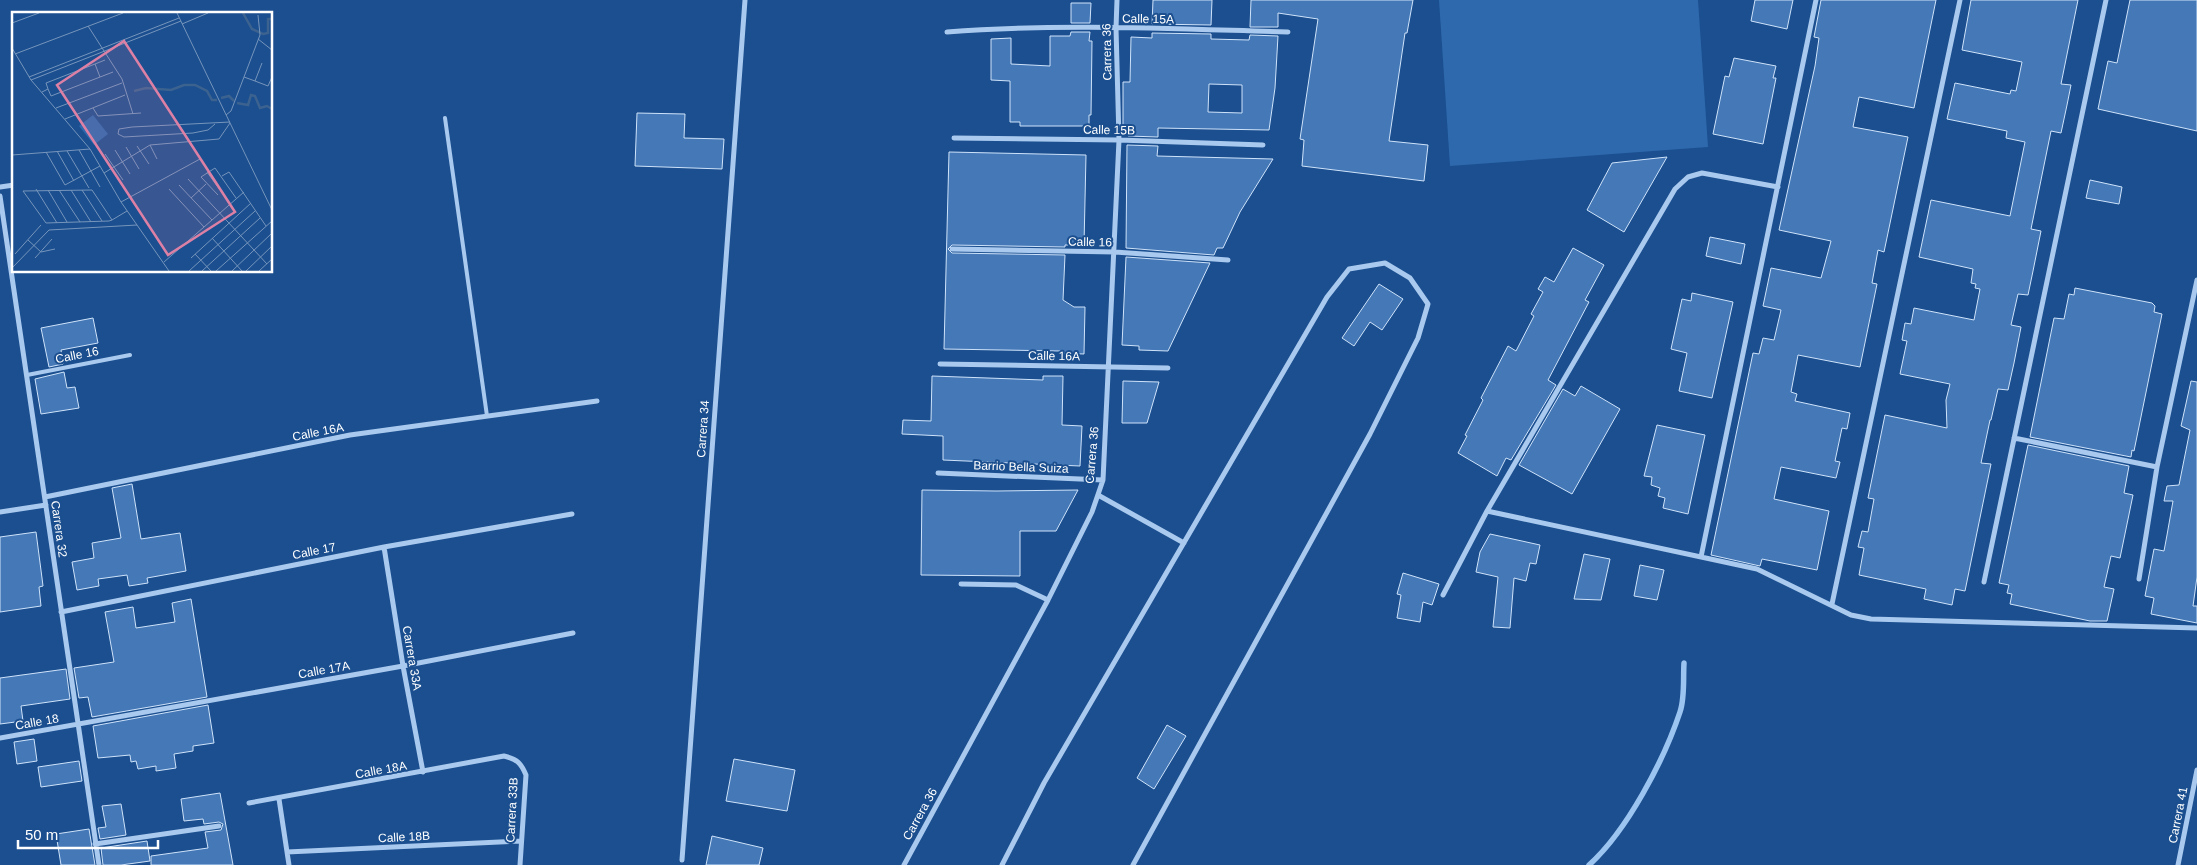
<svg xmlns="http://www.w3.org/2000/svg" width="2197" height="865" font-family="Helvetica,sans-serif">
  <rect width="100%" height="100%" fill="#1b4f8f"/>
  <path fill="#2e69ad" d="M 1439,0 L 1698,0 L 1708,147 L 1450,166 Z"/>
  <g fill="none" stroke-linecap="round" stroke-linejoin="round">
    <path stroke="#9cc4f0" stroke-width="5.5" d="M 1589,865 C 1627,831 1664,760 1680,712 C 1685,698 1683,678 1684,663"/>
  </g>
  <path fill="#4478b7" stroke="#cfe3fa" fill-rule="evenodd" d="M 1153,0 L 1212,0 L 1211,25 L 1152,24 Z
    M 1251,0 L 1413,0 L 1407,33 L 1405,33 L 1389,141 L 1428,145 L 1424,181 L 1302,166 L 1304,140 L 1300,139 L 1318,19 L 1278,13 L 1278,27 L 1250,27 Z
    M 1755,0 L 1793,0 L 1787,29 L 1751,21 Z
    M 1821,0 L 1936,0 L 1914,108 L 1859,97 L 1853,127 L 1908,137 L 1884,252 L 1878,250 L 1872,283 L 1877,284 L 1860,367 L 1798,355 L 1791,392 L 1797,394 L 1795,401 L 1850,413 L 1847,429 L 1842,428 L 1835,461 L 1840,462 L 1836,478 L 1781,467 L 1774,499 L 1829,511 L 1817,570 L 1762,559 L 1760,566 L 1711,555 L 1753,353 L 1759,354 L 1763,338 L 1774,340 L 1781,310 L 1763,306 L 1771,268 L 1821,278 L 1831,241 L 1779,230 L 1815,66 L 1819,38 L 1814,37 Z
    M 1971,0 L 2078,0 L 2061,84 L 2071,85 L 2067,105 L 2061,133 L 2051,131 L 2031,229 L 2041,231 L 2033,271 L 2028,295 L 2018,294 L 2011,325 L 2021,327 L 2014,363 L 2008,390 L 1998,389 L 1991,420 L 1990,420 L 1981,463 L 1991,464 L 1965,591 L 1955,589 L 1952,605 L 1924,599 L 1926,589 L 1859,575 L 1864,548 L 1858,547 L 1862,531 L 1868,532 L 1874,499 L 1868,498 L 1885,415 L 1947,428 L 1946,400 L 1950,384 L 1900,374 L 1907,341 L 1902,340 L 1905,323 L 1911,324 L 1914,308 L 1974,320 L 1980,289 L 1975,288 L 1976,284 L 1971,283 L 1973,269 L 1919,257 L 1931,200 L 2010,216 L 2025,142 L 2006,138 L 2007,131 L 1947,119 L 1955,83 L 2010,94 L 2011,90 L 2016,91 L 2022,62 L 1962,50 Z
    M 2130,0 L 2197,0 L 2197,131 L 2098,109 L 2108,61 L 2117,63 Z
    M 1071,3 L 1091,3 L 1090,23 L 1071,23 Z
    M 1071,32 L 1090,32 L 1089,41 L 1092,41 L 1091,115 L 1089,115 L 1089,126 L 1020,126 L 1020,122 L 1010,122 L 1010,81 L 991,80 L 991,39 L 1011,38 L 1011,64 L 1050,66 L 1050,36 L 1070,36 Z
    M 1152,33 L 1211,34 L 1211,39 L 1249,40 L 1250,35 L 1278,36 L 1275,88 L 1269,130 L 1158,128 L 1158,137 L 1128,136 L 1128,131 L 1123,131 L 1123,82 L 1130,82 L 1131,37 L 1152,38 ZM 1209,84 L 1242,85 L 1242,113 L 1208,112 Z
    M 1734,58 L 1776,66 L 1773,78 L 1776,78 L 1763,144 L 1713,134 L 1725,76 L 1729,77 Z
    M 637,113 L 685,114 L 684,138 L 724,139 L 722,169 L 635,166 Z
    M 1127,145 L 1158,146 L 1157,156 L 1273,159 L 1240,212 L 1223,248 L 1217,248 L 1214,255 L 1126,248 Z
    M 949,152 L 1086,155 L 1084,245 L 1065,245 L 1065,247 L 952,245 L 948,249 L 952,253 L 1065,255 L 1063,300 L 1074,307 L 1085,307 L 1084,354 L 1060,353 L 1060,351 L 944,349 Z
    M 1667,157 L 1624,232 L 1587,210 L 1612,163 Z
    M 2090,180 L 2122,187 L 2119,204 L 2086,198 Z
    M 1710,237 L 1745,244 L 1741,264 L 1706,256 Z
    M 1573,248 L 1604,265 L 1585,300 L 1589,302 L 1548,380 L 1556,385 L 1511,460 L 1506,458 L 1497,476 L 1458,453 L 1467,436 L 1465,435 L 1483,400 L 1481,398 L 1508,346 L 1516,351 L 1534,316 L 1531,314 L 1543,292 L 1538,289 L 1545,277 L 1554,282 Z
    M 1126,257 L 1210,263 L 1168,351 L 1139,350 L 1139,346 L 1122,345 Z
    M 1379,284 L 1403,299 L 1382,330 L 1370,322 L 1354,346 L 1342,338 Z
    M 2075,288 L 2152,303 L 2155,306 L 2154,312 L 2162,314 L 2134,451 L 2132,450 L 2131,457 L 2030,437 L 2054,318 L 2064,319 L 2069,294 L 2074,295 Z
    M 1692,293 L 1733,302 L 1712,398 L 1679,391 L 1687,353 L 1671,349 L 1682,299 L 1691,301 Z
    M 93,318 L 98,343 L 61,350 L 63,364 L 49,367 L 41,328 Z
    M 64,372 L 67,388 L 75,387 L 79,408 L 41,414 L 35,379 Z
    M 932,376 L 1043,380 L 1043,376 L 1063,376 L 1062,425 L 1082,426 L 1080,466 L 943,460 L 943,436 L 902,434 L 903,420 L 931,421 Z
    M 1123,381 L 1159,382 L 1147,423 L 1122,423 Z
    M 2191,381 L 2197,382 L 2197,577 L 2193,606 L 2197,606 L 2197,623 L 2151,614 L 2154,598 L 2145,596 L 2154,549 L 2164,551 L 2167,535 L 2173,501 L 2164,501 L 2167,486 L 2179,485 L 2190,430 L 2181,426 Z
    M 1581,386 L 1620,409 L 1572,494 L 1519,465 L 1563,389 L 1575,396 Z
    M 1657,425 L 1705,435 L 1688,514 L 1663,508 L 1665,498 L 1658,496 L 1660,488 L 1651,485 L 1652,477 L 1644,476 Z
    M 2028,445 L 2129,466 L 2124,493 L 2133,495 L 2120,558 L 2111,556 L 2104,587 L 2114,589 L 2107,621 L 2090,621 L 2010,604 L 2012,594 L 2007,593 L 2009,585 L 1999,583 Z
    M 132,484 L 141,539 L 180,533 L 186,571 L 147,578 L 148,583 L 129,586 L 127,575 L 98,579 L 99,586 L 77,590 L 72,562 L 94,558 L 92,543 L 121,538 L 112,488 Z
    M 922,490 L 996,491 L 1078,490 L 1056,531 L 1020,531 L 1020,576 L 921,575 Z
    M 36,532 L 42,578 L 43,586 L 39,587 L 41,606 L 0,612 L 0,537 Z
    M 1490,534 L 1540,545 L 1536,564 L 1530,563 L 1526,581 L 1514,578 L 1510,628 L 1493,627 L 1498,577 L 1476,572 L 1480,552 Z
    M 1584,554 L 1610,559 L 1601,600 L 1574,599 Z
    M 1640,565 L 1664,570 L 1657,600 L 1634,596 Z
    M 1403,573 L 1439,584 L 1432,605 L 1423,602 L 1420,622 L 1397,618 L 1401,595 L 1397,594 Z
    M 191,599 L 207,697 L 92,717 L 88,697 L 79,698 L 74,668 L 114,662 L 105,612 L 133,607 L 136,628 L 175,622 L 172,603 Z
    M 66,669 L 70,699 L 21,706 L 23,721 L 0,724 L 0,678 Z
    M 208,705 L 214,743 L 193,746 L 193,751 L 174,754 L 176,768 L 156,771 L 156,766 L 138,769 L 136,761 L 131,762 L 130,755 L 98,758 L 93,726 Z
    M 1167,725 L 1186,736 L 1154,789 L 1137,778 Z
    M 34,739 L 37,761 L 17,764 L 14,742 Z
    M 734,759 L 795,770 L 787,811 L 726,801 Z
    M 79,761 L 82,781 L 41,787 L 38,767 Z
    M 220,793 L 233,865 L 151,865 L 151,856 L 208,848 L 205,832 L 221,830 L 223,824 L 219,822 L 204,824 L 203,819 L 184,821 L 181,799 Z
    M 121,804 L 126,835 L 100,839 L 98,828 L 106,827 L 102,806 Z
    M 89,829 L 95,865 L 61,865 L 56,834 Z
    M 712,836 L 763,848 L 759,865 L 706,865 Z
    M 147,841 L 150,861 L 121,865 L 103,865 L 101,848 Z"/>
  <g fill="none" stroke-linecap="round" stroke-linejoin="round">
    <path stroke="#a9c9ee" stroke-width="4" d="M 445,118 L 487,416
      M 27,375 L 130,355"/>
    <path stroke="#a9c9ee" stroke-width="5" d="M 947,32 C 1060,23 1175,29 1288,32
      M 954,138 L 1119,140 L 1263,145
      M 0,187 L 14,185
      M 0,196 L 99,865
      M 952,249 L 1115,252 L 1228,260
      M 940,364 L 1168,368
      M 2014,438 L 2157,467 L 2139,579
      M 2157,467 L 2197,280
      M 938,473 L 1103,480
      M 1098,495 L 1184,543
      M 45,497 L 350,435 L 597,401
      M 1487,511 L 1757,569 L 1851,615 L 1871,619 L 2197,628
      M 0,512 L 46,505
      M 384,547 L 403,666 L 423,772
      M 1701,557 L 1816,0
      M 1984,582 L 2106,0
      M 961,584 L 1016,585 L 1048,600
      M 1443,595 L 1487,511 L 1675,189 L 1688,177 L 1702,173 L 1778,187
      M 1832,604 L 1960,0
      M 61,612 L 384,547 L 572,514
      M 0,738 L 403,666 L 573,633
      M 279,799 L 289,865
      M 249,803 L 504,756 C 517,759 521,763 526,775 L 520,865
      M 95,844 L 219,826
      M 287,852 L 521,841
      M 682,860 L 745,0
      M 904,865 L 1048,600 L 1092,512 L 1103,480 L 1119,140 L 1116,28 L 1117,0
      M 1002,865 L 1044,783 L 1327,297 L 1349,269 L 1385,263 L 1410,278 L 1428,304 L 1418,338 L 1370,434 L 1133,865
      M 2178,865 L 2197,770"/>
  </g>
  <g text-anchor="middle" stroke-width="4" stroke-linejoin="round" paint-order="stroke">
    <g font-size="12" fill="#fff" stroke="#1b4f8f">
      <text transform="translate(1148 19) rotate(1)" y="4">Calle 15A</text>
      <text transform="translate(1107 52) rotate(-91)" y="4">Carrera 36</text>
      <text transform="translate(1109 130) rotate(1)" y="4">Calle 15B</text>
      <text transform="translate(1090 242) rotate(1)" y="4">Calle 16</text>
      <text transform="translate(77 355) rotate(-11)" y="4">Calle 16</text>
      <text transform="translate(1054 356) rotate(1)" y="4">Calle 16A</text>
      <text transform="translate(703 429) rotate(-86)" y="4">Carrera 34</text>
      <text transform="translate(318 432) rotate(-11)" y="4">Calle 16A</text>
      <text transform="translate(1092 455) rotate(-85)" y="4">Carrera 36</text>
      <text transform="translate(1021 467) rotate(2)" y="4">Barrio Bella Suiza</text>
      <text transform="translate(59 529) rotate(82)" y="4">Carrera 32</text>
      <text transform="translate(314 551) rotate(-11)" y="4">Calle 17</text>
      <text transform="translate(412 658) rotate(80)" y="4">Carrera 33A</text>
      <text transform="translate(324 670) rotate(-10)" y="4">Calle 17A</text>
      <text transform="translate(37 722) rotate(-10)" y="4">Calle 18</text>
      <text transform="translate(381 770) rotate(-10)" y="4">Calle 18A</text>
      <text transform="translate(512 810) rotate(-87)" y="4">Carrera 33B</text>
      <text transform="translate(920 814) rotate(-61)" y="4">Carrera 36</text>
      <text transform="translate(2178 815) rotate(-79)" y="4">Carrera 41</text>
      <text transform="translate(404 837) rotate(-3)" y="4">Calle 18B</text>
    </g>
  </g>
  <g transform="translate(12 12)">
    <rect width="260" height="260" fill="#1b4f8f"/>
    <path d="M 81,103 L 96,122 L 82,133 L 67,114 Z" fill="#2e69ad"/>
    <path fill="none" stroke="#3c6290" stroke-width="2.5" d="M 231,1 L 240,17 L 251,22 L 256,21 L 256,7 L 260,7M 122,79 L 134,76 L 159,78 L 172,73 L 183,73 L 195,79 L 200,88 L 205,88M 209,86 L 217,84 L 222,89M 225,91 L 236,93 L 239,83 L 243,84 L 248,96 L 255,94 L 260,97"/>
    <path fill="none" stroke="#7695bc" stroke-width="1" d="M 165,1 L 260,198M 0,11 L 27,1M 170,12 L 196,1M 76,14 L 110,67 L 121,102M 246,27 L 260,38M 0,36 L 19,68 L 78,137 L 109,190 L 157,259M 3,42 L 111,1M 17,65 L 167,6M 88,65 L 83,52 L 93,48M 232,65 L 243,69 L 250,51M 19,68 L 169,9M 243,69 L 256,74 L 260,65M 36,77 L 34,71 L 83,52M 30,80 L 36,77 L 39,84 L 101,60M 44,96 L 110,71M 81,96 L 86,104 L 129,101M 214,103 L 219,99 L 248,23 L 246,3M 53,107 L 113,83M 203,112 L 196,118 L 181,121 L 112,125 L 106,122 L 107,117 L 120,115 L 218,110M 138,133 L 145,147M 125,134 L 137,152M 114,135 L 127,157M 67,138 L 88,175M 103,138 L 118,162M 45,139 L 62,169M 55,139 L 77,176M 34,140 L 53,173 L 88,154M 93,142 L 111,168M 0,143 L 78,137M 195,160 L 208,178M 92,161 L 138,133 L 207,127 L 218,111M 210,164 L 217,160 L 254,214M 176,167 L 255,252M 167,173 L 200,208M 24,177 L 45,211M 157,177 L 192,215M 36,178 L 55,210M 47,178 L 68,210M 59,178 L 79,210M 70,178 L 90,209M 206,183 L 189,165 L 203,156 L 224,186M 179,186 L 194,172M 109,190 L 188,147M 100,208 L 80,178 L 11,179 L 34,211 L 97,209 L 100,208 L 115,199M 200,226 L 230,259M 16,228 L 29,240 L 43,237M 3,242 L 29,213M 183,242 L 199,259M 23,246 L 40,227M 179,246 L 239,191M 152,250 L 232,180M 0,256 L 37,218 L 125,213M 177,259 L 243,199M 190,259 L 248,206M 204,259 L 260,209M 220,259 L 259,222M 234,259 L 260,234M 247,259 L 260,247"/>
    <path fill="#dd80a5" fill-opacity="0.15" stroke="#dd80a5" stroke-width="2.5" d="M 112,29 L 223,200 L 156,243 L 45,73 Z"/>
    <rect width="260" height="260" fill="none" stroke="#fff" stroke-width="2.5"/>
  </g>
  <path d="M18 840v8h140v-8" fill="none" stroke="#ffffff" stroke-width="2.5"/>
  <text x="25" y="840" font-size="15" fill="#ffffff" stroke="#1b4f8f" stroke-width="4" paint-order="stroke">50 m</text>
</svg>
